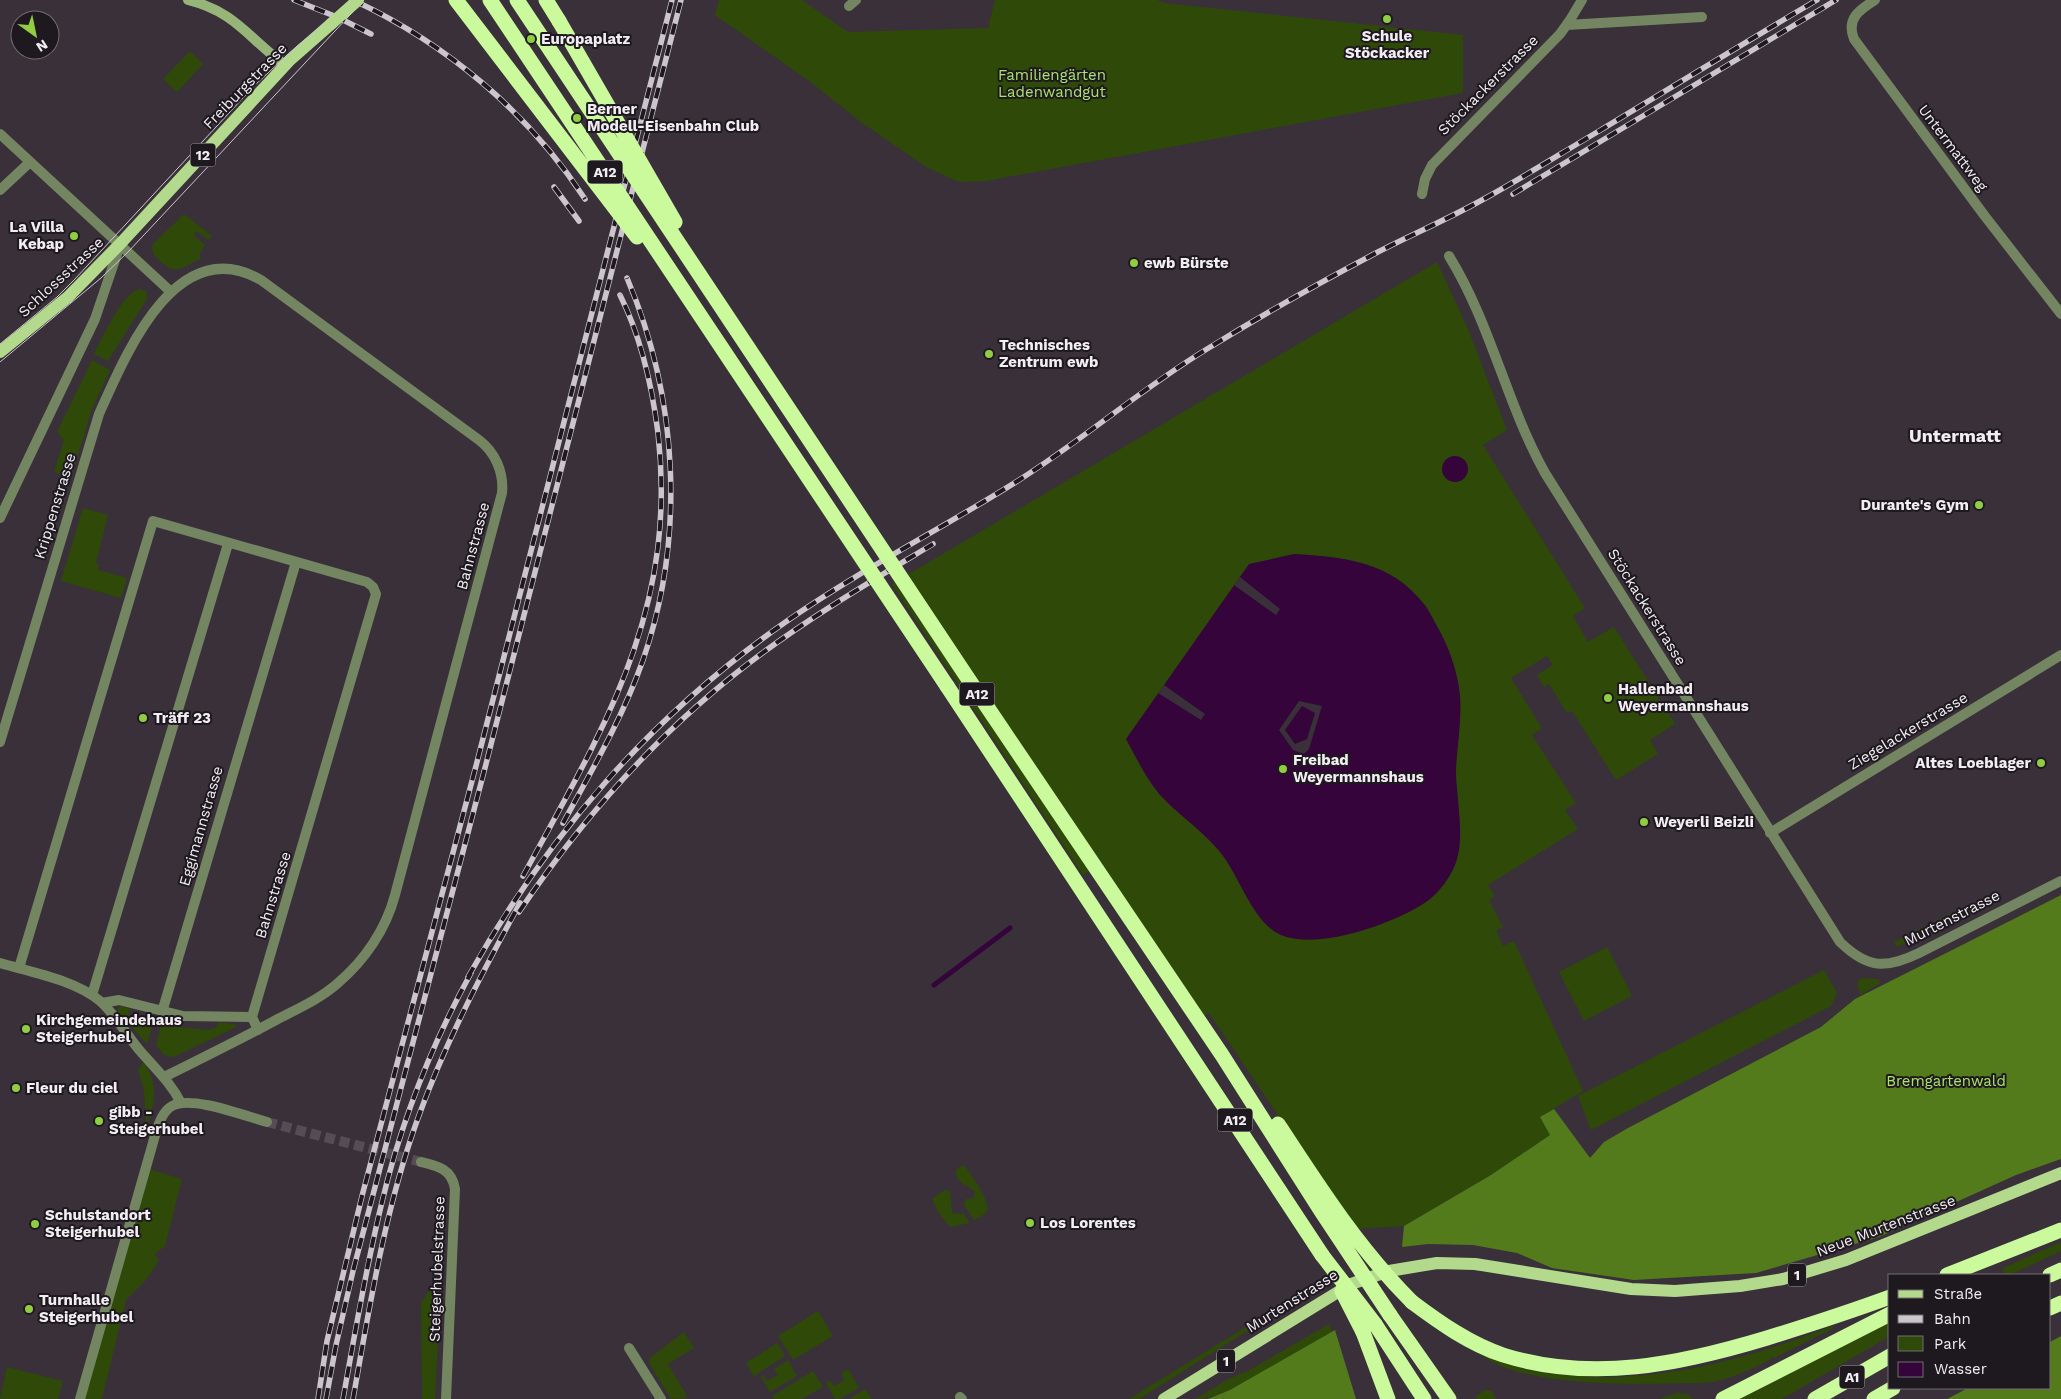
<svg xmlns="http://www.w3.org/2000/svg" width="2061" height="1399" font-family="'Work Sans',sans-serif">
  <rect width="100%" height="100%" fill="#39303a"/>
  <path fill="#2f4a08" d="M 719,0 L 802,0 L 848,32 L 988,28 L 995,0 L 1157,0 L 1164,3 L 1463,35 L 1463,93 L 986,181 L 959,182 L 928,168 L 862,123 L 812,83 L 715,15 Z
    M 190,51 L 203,64 L 177,92 L 163,79 Z
    M 184,214 L 212,236 L 208,240 L 196,231 L 194,236 L 205,245 L 200,253 L 200,259 C 178,269 176,277 157,258 C 153,254 151,251 153,244 Z
    M 1437,262 L 1468,329 L 1507,430 L 1483,445 L 1585,608 L 1573,616 L 1588,642 L 1614,627 L 1675,724 L 1650,740 L 1658,754 L 1616,780 L 1572,711 L 1567,713 L 1549,684 L 1544,687 L 1537,675 L 1553,665 L 1547,656 L 1511,678 L 1542,728 L 1532,735 L 1576,803 L 1565,810 L 1578,829 L 1488,885 L 1495,896 L 1489,900 L 1503,927 L 1496,930 L 1503,946 L 1514,941 L 1583,1091 L 1540,1117 L 1550,1135 L 1491,1175 L 1404,1226 L 1355,1229 L 1209,1013 L 1203,1016 L 1100,863 L 1083,875 L 892,584 Z
    M 140,289 L 146,291 L 147,299 L 108,361 L 94,354 C 102,339 123,291 140,289 Z
    M 92,360 L 110,370 L 92,409 L 71,477 L 54,472 L 64,440 L 57,432 Z
    M 83,508 L 108,515 L 96,563 L 99,564 L 98,570 L 127,578 L 121,598 L 61,581 Z
    M 1979,907 L 1897,947 L 1894,942 L 1954,912 Z
    M 1607,947 L 1632,996 L 1584,1021 L 1559,972 Z
    M 1824,970 L 1837,993 L 1831,1006 L 1591,1130 L 1578,1096 Z
    M 1862,978 L 1878,979 L 1880,983 L 1860,995 L 1857,982 Z
    M 121,1006 L 130,1009 L 129,1015 L 132,1017 L 153,1023 L 147,1044 L 118,1012 L 118,1008 Z
    M 219,1022 L 237,1025 L 234,1028 L 174,1057 L 164,1055 L 156,1045 L 161,1025 L 208,1030 L 216,1028 Z
    M 143,1062 C 159,1082 155,1101 148,1124 L 146,1123 L 144,1089 L 138,1071 Z
    M 964,1165 C 970,1173 991,1201 987,1211 C 985,1215 978,1218 974,1220 L 964,1205 L 966,1199 L 974,1198 L 975,1191 C 967,1186 954,1181 956,1170 Z
    M 149,1169 L 182,1179 L 165,1246 L 155,1254 L 159,1260 L 146,1280 L 126,1300 L 102,1399 L 84,1399 Z
    M 945,1190 L 950,1191 L 952,1213 L 964,1214 L 970,1223 L 950,1227 L 938,1212 L 932,1199 Z
    M 2061,1242 L 2061,1251 L 2014,1273 L 2004,1275 L 2003,1268 Z
    M 438,1277 L 440,1300 L 435,1399 L 422,1399 L 421,1303 Z
    M 1309,1288 L 1311,1291 L 1139,1399 L 1129,1399 Z
    M 818,1311 L 833,1336 L 793,1360 L 778,1336 Z
    M 1890,1321 L 1890,1336 L 1782,1399 L 1736,1399 Z
    M 1329,1324 L 1332,1332 C 1297,1351 1233,1399 1195,1399 L 1230,1378 L 1248,1371 Z
    M 1833,1326 L 1834,1328 L 1774,1358 L 1771,1356 L 1771,1359 C 1752,1369 1733,1378 1712,1382 C 1702,1383 1691,1383 1681,1383 C 1635,1385 1515,1386 1481,1354 L 1528,1369 L 1530,1372 L 1532,1370 C 1561,1375 1590,1378 1619,1377 C 1692,1374 1765,1352 1833,1326 Z
    M 684,1332 L 694,1348 L 668,1364 L 688,1398 L 671,1399 L 649,1363 L 651,1357 Z
    M 777,1343 L 785,1356 L 754,1376 L 746,1363 Z
    M 788,1360 L 797,1376 L 770,1392 L 761,1377 L 763,1375 L 767,1381 L 778,1375 L 774,1369 Z
    M 7,1367 L 63,1381 L 58,1399 L 0,1399 Z
    M 848,1369 L 859,1388 L 840,1399 L 835,1399 L 826,1383 L 830,1380 L 834,1386 L 845,1380 L 841,1374 Z
    M 813,1371 L 823,1387 L 802,1399 L 774,1399 L 772,1396 Z
    M 865,1389 L 872,1399 L 849,1399 Z
    M 1485,1390 L 1492,1391 L 1496,1399 L 1477,1399 L 1475,1397 Z
    M 1676,1393 L 1688,1394 L 1693,1399 L 1660,1399 Z"/>
  <path fill="#537b1c" d="M 2061,895 L 2061,1159 L 2016,1175 L 1879,1237 L 1756,1273 L 1634,1280 L 1552,1268 L 1517,1253 L 1473,1245 L 1428,1244 L 1402,1247 L 1404,1226 L 1491,1175 L 1550,1135 L 1540,1117 L 1554,1109 L 1590,1158 L 1604,1142 L 1628,1128 L 1821,1027 L 1855,999 Z
    M 1335,1330 L 1356,1399 L 1208,1399 L 1230,1390 Z
    M 2061,1336 L 2061,1399 L 1947,1399 L 1968,1388 L 2050,1388 L 2050,1342 Z"/>
  <path fill="#34043a" d="M1442 469a13 13 0 1 1 26 0a13 13 0 1 1-26 0Z
    M 1294,554 C 1343,557 1391,561 1424,604 C 1429,610 1433,619 1437,626 C 1449,647 1458,672 1460,696 C 1462,721 1457,745 1456,770 C 1456,799 1466,838 1455,865 C 1450,878 1438,894 1426,902 C 1394,924 1312,953 1277,933 C 1251,918 1239,875 1220,852 C 1203,831 1181,817 1163,798 C 1147,781 1137,759 1126,739 L 1249,564 Z"/>
  <path fill="#39303a" fill-rule="evenodd" d="M 1240,577 L 1280,609 L 1276,615 L 1234,585 Z
    M 1164,685 L 1205,714 L 1201,720 L 1158,693 Z
    M 1299,701 L 1322,706 L 1309,749 L 1304,754 L 1293,750 L 1279,730 ZM 1302,706 L 1315,713 L 1307,739 L 1295,744 L 1285,730 Z"/>
  <g fill="none" stroke-linecap="round" stroke-linejoin="round">
    <path stroke="#34043a" stroke-width="5" d="M 934,985 L 1010,928"/>
    <path stroke="#554c56" stroke-width="10" stroke-dasharray="10 5" stroke-linecap="butt" d="M 267,1122 L 421,1162"/>
    <path stroke="#738661" stroke-width="10" d="M 1875,0 C 1859,10 1846,19 1854,39 L 1984,215 L 2061,314
      M 849,6 L 856,0
      M 1567,25 L 1702,17
      M 0,134 L 170,291
      M 0,190 L 30,162
      M 1422,194 L 1425,179 L 1432,165 L 1560,34 L 1570,20 L 1582,0
      M 1449,256 C 1491,324 1506,403 1545,473 L 1840,942 C 1868,969 1886,969 1919,953 L 2061,881
      M 0,518 L 95,319 L 120,245
      M 0,742 L 99,414 C 126,354 176,231 261,280 L 479,440 C 495,452 504,472 502,493 L 395,895 C 386,929 365,960 338,983 C 320,999 297,1009 276,1020 C 239,1040 202,1058 164,1077
      M 1770,833 L 2061,655
      M 0,963 C 31,972 75,980 100,1001 C 116,1015 127,1036 141,1052 C 156,1069 171,1083 181,1103
      M 19,968 L 153,521 L 367,582 L 373,587 L 376,594 L 252,1017 L 258,1030
      M 92,995 L 228,544
      M 102,1003 L 119,1000 L 183,1016 L 252,1017
      M 162,1012 L 296,562
      M 421,1162 C 438,1166 452,1169 455,1189 L 446,1399
      M 629,1348 L 661,1399
      M 960,1397 L 962,1399
      M 80,1399 L 156,1132 C 159,1123 163,1111 172,1106 C 191,1095 245,1116 267,1122"/>
    <path stroke="#97b579" stroke-width="10" d="M 188,0 C 236,12 248,38 285,65"/>
    <path stroke="#b2d98c" stroke-width="12" d="M 0,352 L 68,297 L 120,244 L 290,60 L 331,24
      M 1164,1399 L 1351,1284 L 1389,1271 L 1437,1263 L 1475,1264 L 1631,1289 L 1675,1291 L 1740,1286 L 1783,1279 L 1846,1260 L 2061,1173"/>
    <path stroke="#cbfa9c" stroke-width="15" d="M 546,0 L 559,21
      M 947,686 L 1322,1255
      M 1947,1275 L 2061,1230
      M 2050,1275 L 2061,1270
      M 1412,1302 C 1440,1323 1470,1344 1503,1355 C 1592,1383 1681,1364 1767,1338 C 1809,1325 1849,1312 1890,1297
      M 2050,1308 L 2061,1303
      M 1390,1315 L 1449,1399
      M 1375,1324 L 1424,1399
      M 1363,1332 L 1388,1399
      M 1723,1399 L 1890,1314
      M 1815,1399 L 1890,1356
      M 1874,1399 L 1893,1388"/>
    <path stroke="#ccc5cd" stroke-width="1" d="M 0,344 L 57,297 L 75,279 L 255,85 L 296,47 L 353,0
      M 0,362 L 101,278 L 128,252 L 364,0"/>
    <defs>
      <path id="rail" d="M 294,0 L 337,17 L 371,34
        M 353,0 C 447,44 528,112 585,199
        M 554,187 L 579,221
        M 1513,194 L 1836,0
        M 563,823 C 592,770 623,717 643,660 C 686,536 678,398 627,278
        M 523,876 C 604,728 678,610 658,433 C 652,386 641,337 620,295
        M 519,912 C 585,814 665,725 761,654 C 815,614 875,579 933,544
        M 468,977 C 549,833 652,715 787,621 C 862,569 943,528 1019,480 C 1084,439 1141,389 1207,349 C 1262,315 1319,283 1376,253 C 1411,235 1448,219 1482,200 C 1522,178 1560,154 1599,131 C 1672,87 1744,43 1817,0
        M 318,1399 L 327,1341 L 362,1196 L 477,762 L 672,0
        M 326,1399 L 336,1345 L 353,1271 L 486,764 L 681,0
        M 343,1399 C 355,1333 366,1267 382,1202 C 401,1122 432,1044 471,973
        M 353,1399 C 370,1304 385,1209 418,1118 C 445,1043 482,973 520,903"/>
    </defs>
    <use href="#rail" stroke="#ccc5cd" stroke-width="5.5"/>
    <use href="#rail" stroke="#1e191e" stroke-width="4" stroke-dasharray="11" stroke-linecap="butt"/>
    <path stroke="#b2d98c" stroke-width="12" d="M 331,24 L 358,0"/>
    <path stroke="#cbfa9c" stroke-width="15" d="M 456,0 L 637,237
      M 490,0 L 947,686
      M 517,0 L 965,674 L 1222,1055 L 1321,1211 L 1390,1315
      M 559,21 L 675,222
      M 1278,1124 C 1319,1187 1359,1249 1412,1302
      M 1322,1255 L 1375,1324
      M 1342,1291 L 1363,1332"/>
  </g>
  <g fill="#90cd41" stroke="#1e191e" stroke-width="2">
    <circle cx="1387" cy="19" r="5"/>
    <circle cx="531" cy="39" r="5"/>
    <circle cx="577" cy="118" r="5"/>
    <circle cx="74" cy="236" r="5"/>
    <circle cx="1134" cy="263" r="5"/>
    <circle cx="989" cy="354" r="5"/>
    <circle cx="1979" cy="505" r="5"/>
    <circle cx="1608" cy="698" r="5"/>
    <circle cx="143" cy="718" r="5"/>
    <circle cx="2041" cy="763" r="5"/>
    <circle cx="1283" cy="769" r="5"/>
    <circle cx="1644" cy="822" r="5"/>
    <circle cx="26" cy="1029" r="5"/>
    <circle cx="16" cy="1088" r="5"/>
    <circle cx="99" cy="1121" r="5"/>
    <circle cx="1030" cy="1223" r="5"/>
    <circle cx="35" cy="1224" r="5"/>
    <circle cx="29" cy="1309" r="5"/>
  </g>
  <g text-anchor="middle" stroke-width="4" stroke-linejoin="round" paint-order="stroke">
    <g fill="#1e191e" stroke="#b2adb3" stroke-width="1">
      <rect x="190.5" y="143.5" width="25" height="23" rx="4"/>
      <rect x="587.5" y="160.5" width="35" height="23" rx="4"/>
      <rect x="959.5" y="682.5" width="35" height="23" rx="4"/>
      <rect x="1217.5" y="1108.5" width="35" height="23" rx="4"/>
      <rect x="1788" y="1263.5" width="18" height="23" rx="4"/>
      <rect x="1217" y="1349.5" width="18" height="23" rx="4"/>
      <rect x="1839.5" y="1365.5" width="25" height="23" rx="4"/>
    </g>
    <g font-size="14" font-weight="bold" fill="#f2ecf3">
      <text x="203" y="160">12</text>
      <text x="605" y="177">A12</text>
      <text x="977" y="699">A12</text>
      <text x="1235" y="1125">A12</text>
      <text x="1797" y="1280">1</text>
      <text x="1226" y="1366">1</text>
      <text x="1852" y="1382">A1</text>
    </g>
    <g font-size="15" font-weight="bold" fill="#f2ecf3" stroke="#1e191e" text-anchor="start">
      <text x="1387" y="41" text-anchor="middle">Schule<tspan x="1387" dy="17">Stöckacker</tspan></text>
      <text x="541" y="44">Europaplatz</text>
      <text x="587" y="114">Berner<tspan x="587" dy="17">Modell-Eisenbahn Club</tspan></text>
      <text x="64" y="232" text-anchor="end">La Villa<tspan x="64" dy="17">Kebap</tspan></text>
      <text x="1144" y="268">ewb Bürste</text>
      <text x="999" y="350">Technisches<tspan x="999" dy="17">Zentrum ewb</tspan></text>
      <text x="1969" y="510" text-anchor="end">Durante's Gym</text>
      <text x="1618" y="694">Hallenbad<tspan x="1618" dy="17">Weyermannshaus</tspan></text>
      <text x="153" y="723">Träff 23</text>
      <text x="1293" y="765">Freibad<tspan x="1293" dy="17">Weyermannshaus</tspan></text>
      <text x="2031" y="768" text-anchor="end">Altes Loeblager</text>
      <text x="1654" y="827">Weyerli Beizli</text>
      <text x="36" y="1025">Kirchgemeindehaus<tspan x="36" dy="17">Steigerhubel</tspan></text>
      <text x="26" y="1093">Fleur du ciel</text>
      <text x="109" y="1117">gibb -<tspan x="109" dy="17">Steigerhubel</tspan></text>
      <text x="45" y="1220">Schulstandort<tspan x="45" dy="17">Steigerhubel</tspan></text>
      <text x="1040" y="1228">Los Lorentes</text>
      <text x="39" y="1305">Turnhalle<tspan x="39" dy="17">Steigerhubel</tspan></text>
    </g>
    <g font-size="15" fill="#aae26c" stroke="#1e191e">
      <text x="1052" y="80">Familiengärten<tspan x="1052" dy="17">Ladenwandgut</tspan></text>
      <text x="1946" y="1086">Bremgartenwald</text>
    </g>
    <g font-size="15" fill="#f2ecf3" stroke="#1e191e">
      <text transform="translate(1488 85) rotate(-45)" y="5">Stöckackerstrasse</text>
      <text transform="translate(245 86) rotate(-46)" y="5">Freiburgstrasse</text>
      <text transform="translate(1953 148) rotate(53)" y="5">Untermattweg</text>
      <text transform="translate(61 277) rotate(-43)" y="5">Schlossstrasse</text>
      <text transform="translate(55 506) rotate(-73)" y="5">Krippenstrasse</text>
      <text transform="translate(473 546) rotate(-75)" y="5">Bahnstrasse</text>
      <text transform="translate(1647 607) rotate(58)" y="5">Stöckackerstrasse</text>
      <text transform="translate(1908 731) rotate(-31)" y="5">Ziegelackerstrasse</text>
      <text transform="translate(201 826) rotate(-74)" y="5">Eggimannstrasse</text>
      <text transform="translate(273 895) rotate(-73)" y="5">Bahnstrasse</text>
      <text transform="translate(1952 918) rotate(-27)" y="5">Murtenstrasse</text>
      <text transform="translate(1886 1226) rotate(-21)" y="5">Neue Murtenstrasse</text>
      <text transform="translate(437 1269) rotate(-88)" y="5">Steigerhubelstrasse</text>
      <text transform="translate(1292 1301) rotate(-32)" y="5">Murtenstrasse</text>
    </g>
    <g font-size="18" font-weight="bold" fill="#f2ecf3" stroke="#1e191e">
      <text x="1955" y="442">Untermatt</text>
    </g>
  </g>
  <rect x="1888" y="1274" width="162" height="115" fill="#1e191e" stroke="#736d73"/>
  <rect x="1898" y="1290" width="25" height="8" fill="#b2d98c" stroke="#736d73"/>
  <text x="1934" y="1299" font-size="15" fill="#f2ecf3">Straße</text>
  <rect x="1898" y="1315" width="25" height="8" fill="#ccc5cd" stroke="#736d73"/>
  <text x="1934" y="1324" font-size="15" fill="#f2ecf3">Bahn</text>
  <rect x="1898" y="1336" width="25" height="15" fill="#2f4a08" stroke="#736d73"/>
  <text x="1934" y="1349" font-size="15" fill="#f2ecf3">Park</text>
  <rect x="1898" y="1362" width="25" height="15" fill="#34043a" stroke="#736d73"/>
  <text x="1934" y="1374" font-size="15" fill="#f2ecf3">Wasser</text>
  <g transform="translate(35 35) rotate(147)"><circle r="24" fill="#1e191e" stroke="#736d73"/>
  <path d="M0-4L9 19L0 12L-9 19Z" fill="#90cd41"/>
  <text y="-8" font-size="14" font-weight="bold" text-anchor="middle" fill="#f2ecf3">N</text>
  </g>
</svg>
